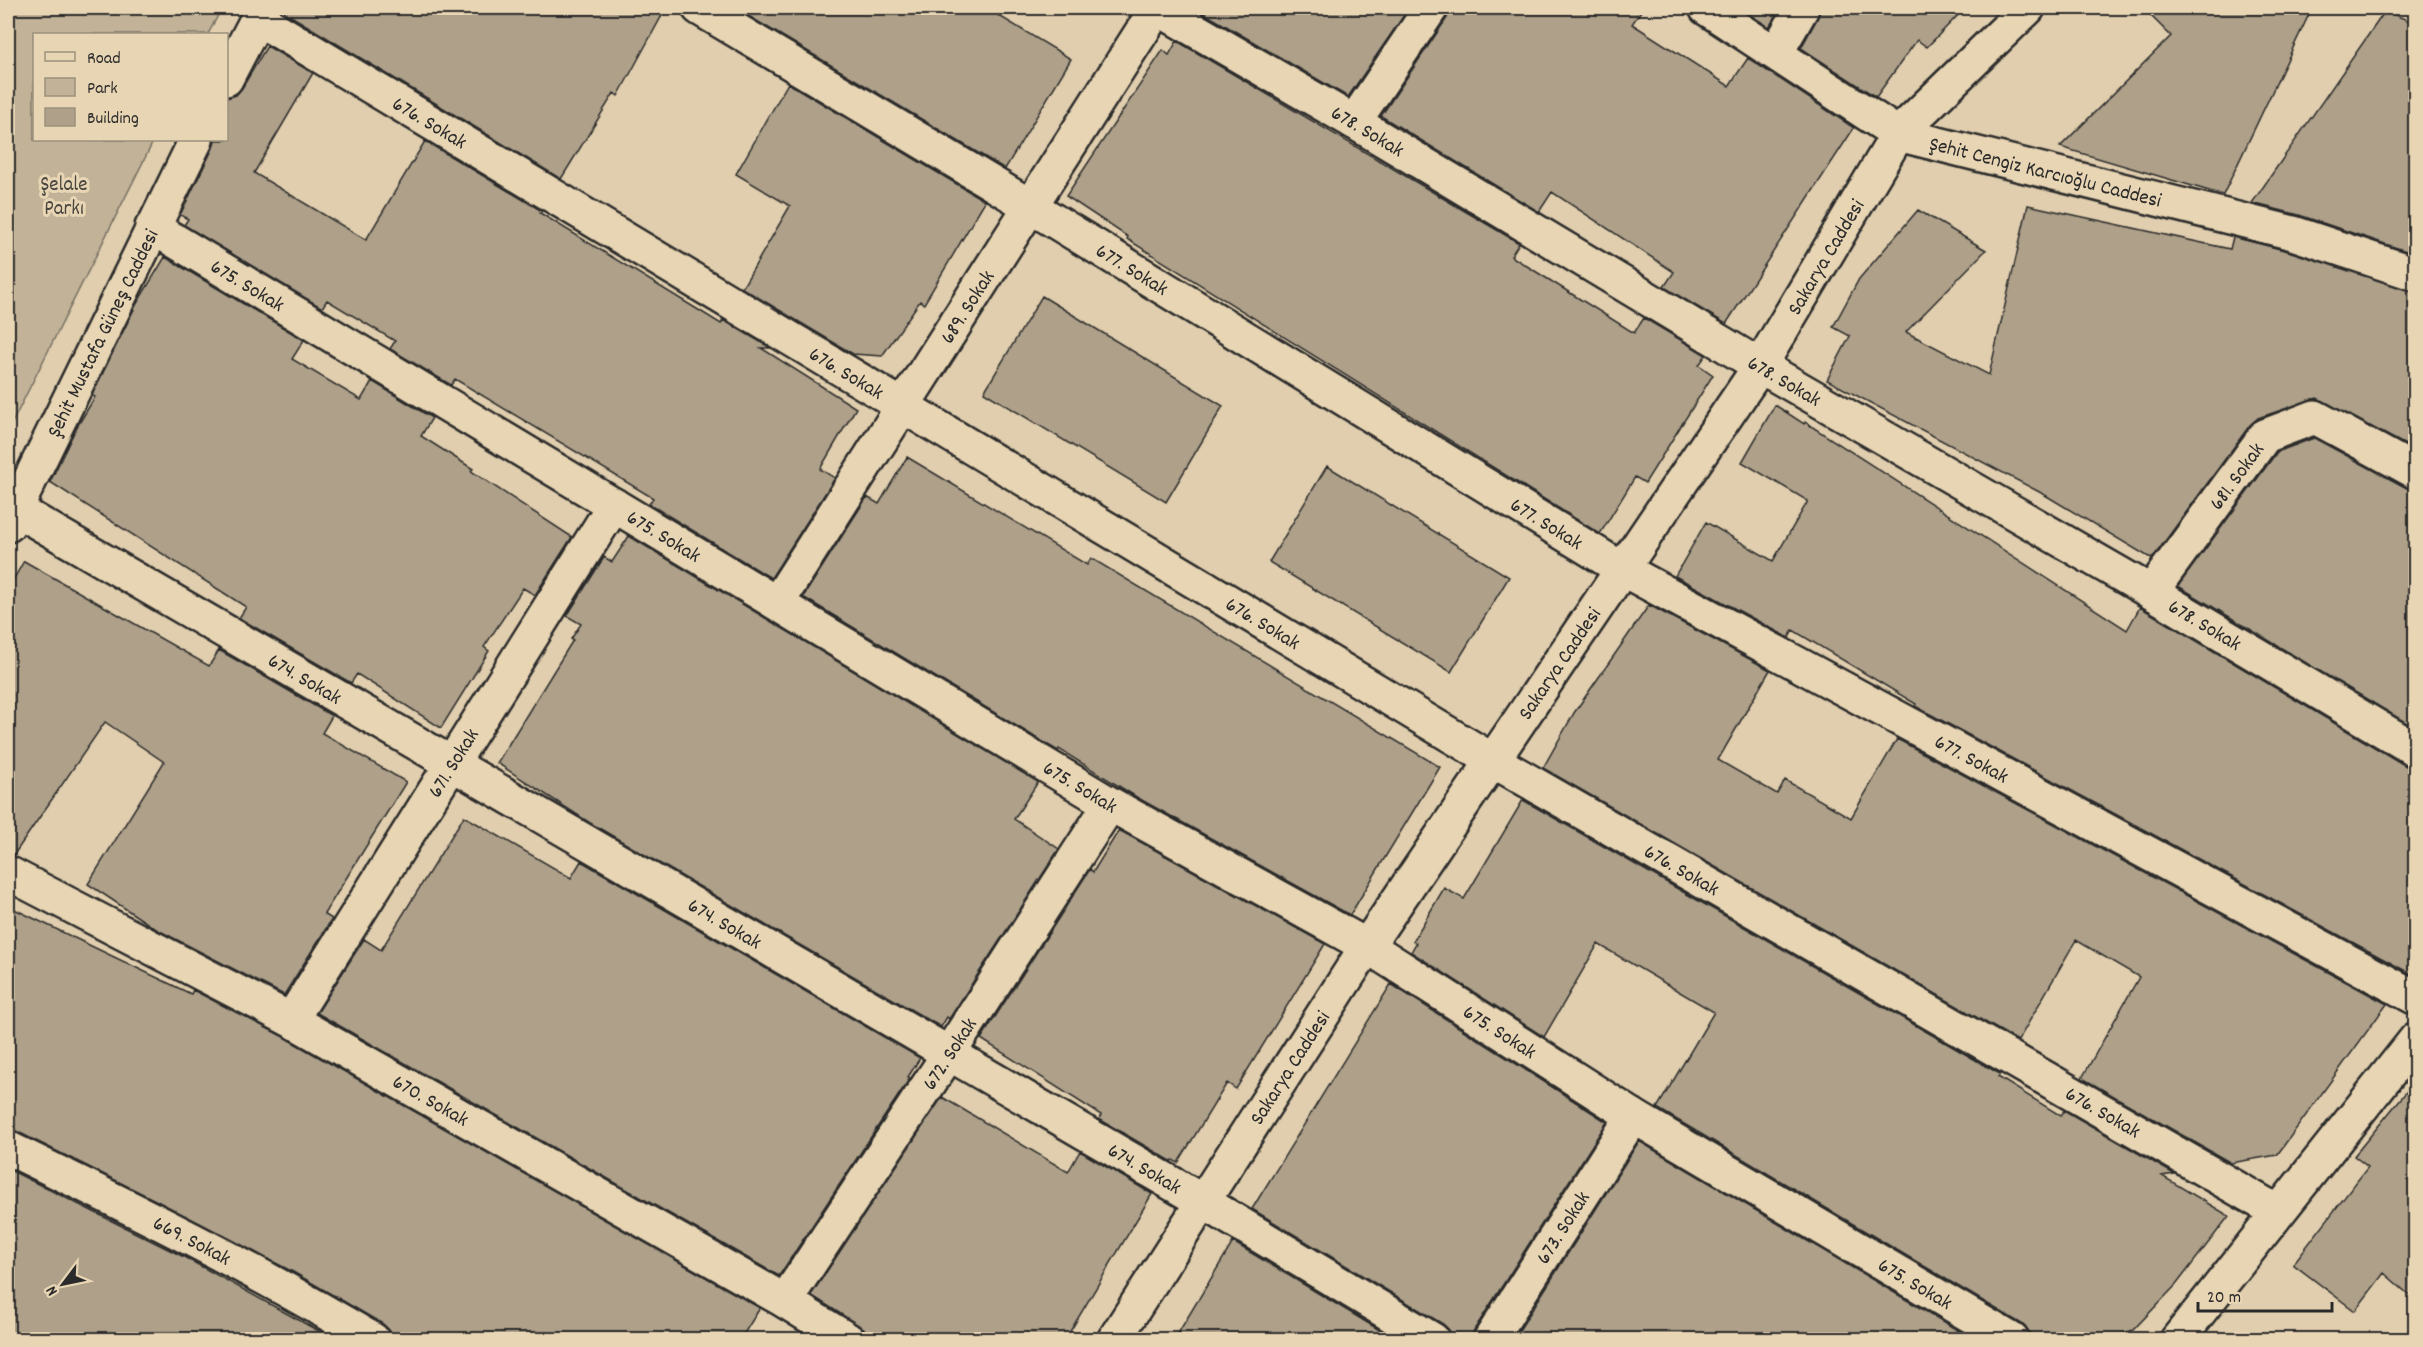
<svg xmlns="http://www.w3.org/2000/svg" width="2423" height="1347" font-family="Dekko,sans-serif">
  <rect width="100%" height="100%" fill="#e0ceae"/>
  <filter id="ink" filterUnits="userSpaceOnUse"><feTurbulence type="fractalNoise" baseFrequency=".0167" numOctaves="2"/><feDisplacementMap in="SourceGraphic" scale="12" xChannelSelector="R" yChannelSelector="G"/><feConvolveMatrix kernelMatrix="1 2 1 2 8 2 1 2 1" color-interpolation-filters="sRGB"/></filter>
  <g filter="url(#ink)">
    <path fill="#c2b398" stroke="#766f62" stroke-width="1.5" d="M 8,8 L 222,8 L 208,34 L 34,34 L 34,140 L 154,140 L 8,431 Z"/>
    <path fill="#aea089" stroke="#2b2b2b" stroke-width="1.5" d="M 282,8 L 666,8 L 618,96 L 614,93 L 561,179 L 286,13 Z
      M 735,8 L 986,8 L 1071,59 L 1005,169 Z
      M 1198,8 L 1409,8 L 1348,97 L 1197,9 Z
      M 1449,8 L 1643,8 L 1632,24 L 1729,86 L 1748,58 L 1854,128 L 1726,324 L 1664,287 L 1674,272 L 1552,192 L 1539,212 L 1381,116 L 1447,18 Z
      M 1739,8 L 1781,8 L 1769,27 Z
      M 1821,8 L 1965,8 L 1927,47 L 1917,40 L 1876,97 L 1801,48 L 1818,17 Z
      M 2143,8 L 2312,8 L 2223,195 L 2060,147 L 2171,36 Z
      M 2385,11 L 2415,23 L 2415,254 L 2299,215 L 2252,203 Z
      M 1177,41 L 1519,243 L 1511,256 L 1634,333 L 1644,318 L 1706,355 L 1699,365 L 1713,375 L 1645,483 L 1635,477 L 1600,534 L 1127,239 L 1128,237 L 1066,196 L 1163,50 L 1169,55 Z
      M 267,46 L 313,73 L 254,173 L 366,240 L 425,141 L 542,211 L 540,213 L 705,314 L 721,324 L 723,320 L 771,348 L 761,348 L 856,408 L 820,469 L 835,478 L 771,578 L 649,504 L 653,498 L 455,379 L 451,385 L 390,349 L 395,341 L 327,300 L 322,308 L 184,225 L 188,219 L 180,215 L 213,148 L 215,140 L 226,140 L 226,98 L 236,95 L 242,88 Z
      M 788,83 L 985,201 L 924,304 L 920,301 L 882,356 L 853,354 L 742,288 L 790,206 L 736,174 Z
      M 2028,205 L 2230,249 L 2233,237 L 2288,251 L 2415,292 L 2415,450 L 2317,398 L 2258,418 L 2250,425 L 2152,559 L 2045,495 L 1827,380 L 1850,336 L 1833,327 L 1859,279 L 1918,210 L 1986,250 L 1906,332 L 1989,375 Z
      M 165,257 L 304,340 L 292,359 L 361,400 L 372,381 L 432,418 L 421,436 L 473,469 L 471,471 L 572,537 L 535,595 L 523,588 L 484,647 L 489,651 L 441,728 L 357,674 L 351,683 L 239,618 L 246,607 L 50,482 L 75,430 L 95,397 L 92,395 L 136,305 Z
      M 1042,296 L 1223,406 L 1166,502 L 984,392 Z
      M 1775,405 L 1804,424 L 1805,422 L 2127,630 L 2140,607 L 2406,766 L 2415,769 L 2415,976 L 1915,706 L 1916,704 L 1793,630 L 1789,638 L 1675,576 L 1706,522 L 1773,561 L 1808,501 L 1742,462 Z
      M 2314,438 L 2407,488 L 2415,491 L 2415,728 L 2178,586 L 2277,452 Z
      M 907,457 L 1087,565 L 1091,558 L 1440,767 L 1350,915 L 1138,798 L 1059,749 L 1058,751 L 803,597 L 867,497 L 879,504 Z
      M 1327,466 L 1509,577 L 1451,672 L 1269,562 Z
      M 629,536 L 1038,782 L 1014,819 L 1059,849 L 949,1019 L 947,1017 L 941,1027 L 590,823 L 497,763 L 573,640 L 571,639 L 581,624 L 567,616 L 604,557 L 612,562 Z
      M 24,561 L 209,666 L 219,650 L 332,716 L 322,733 L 406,782 L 324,914 L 332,919 L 284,995 L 156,929 L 88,884 L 164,762 L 105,722 L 13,856 L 8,854 L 8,589 Z
      M 1649,605 L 1770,670 L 1718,760 L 1777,794 L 1785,780 L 1851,818 L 1897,739 L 2387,1004 L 2277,1155 L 2231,1163 L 2082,1078 L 2139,977 L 2076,940 L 2018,1041 L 1543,768 L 1574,713 Z
      M 1523,800 L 2000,1074 L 1998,1077 L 2061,1116 L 2064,1110 L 2174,1174 L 2162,1176 L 2229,1216 L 2176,1285 L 2133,1330 L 2105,1340 L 2031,1340 L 2028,1330 L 2022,1324 L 1657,1108 L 1714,1012 L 1598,944 L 1544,1037 L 1411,952 L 1416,943 L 1413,941 L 1444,888 L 1464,899 Z
      M 464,816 L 571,878 L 581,861 L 920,1058 L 908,1077 L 910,1078 L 779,1276 L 317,1013 L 364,939 L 381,950 Z
      M 1119,830 L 1325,944 L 1236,1089 L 1227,1083 L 1178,1163 L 1173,1160 L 1171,1161 L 1099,1119 L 1101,1115 L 981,1039 L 1090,869 L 1093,872 Z
      M 8,906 L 191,994 L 193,990 L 282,1036 L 760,1308 L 740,1340 L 392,1340 L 389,1330 L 383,1324 L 293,1272 L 155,1200 L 16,1131 L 8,1129 Z
      M 1391,984 L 1607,1122 L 1474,1330 L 1471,1340 L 1452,1340 L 1449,1330 L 1443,1324 L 1252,1209 Z
      M 2415,1081 L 2415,1300 L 2384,1273 L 2355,1311 L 2293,1264 L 2368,1167 L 2354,1156 Z
      M 942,1097 L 1068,1172 L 1080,1151 L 1152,1194 L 1065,1340 L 880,1340 L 811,1295 Z
      M 1639,1141 L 1974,1340 L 1513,1340 Z
      M 8,1169 L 184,1257 L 335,1340 L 8,1340 Z
      M 1233,1242 L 1396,1340 L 1174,1340 Z"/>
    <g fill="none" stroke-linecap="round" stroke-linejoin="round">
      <defs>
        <g id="minor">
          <path id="s1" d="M 699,8 L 1030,206 L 1622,569 L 2416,998"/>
          <path id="s2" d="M 1157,8 L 1354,122 L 1760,366 L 2151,592 L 2416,750"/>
          <path id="s3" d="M 1706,8 L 1898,134 L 2293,233 L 2416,274"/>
          <path id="s4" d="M 257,18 L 1492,760 L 2278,1212"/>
          <path d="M 1776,53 L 1802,8"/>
          <path d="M 226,79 L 263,8"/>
          <path d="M 1354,122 L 1431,8"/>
          <path id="s5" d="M 152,227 L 1110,804 L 1367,946 L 1633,1116 L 2012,1340"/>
          <path id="s6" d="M 15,509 L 1202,1201 L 1433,1340"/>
          <path id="s7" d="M 8,525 L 196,140"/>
          <path id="s8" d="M 2151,592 L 2265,436 L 2315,417 L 2416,472"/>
          <path id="s9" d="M 777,603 L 1157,8"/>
          <path id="s10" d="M 8,873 L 291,1020 L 785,1301 L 848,1340"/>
          <path id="s11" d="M 291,1020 L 614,505"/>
          <path id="s12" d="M 8,1148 C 132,1208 255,1269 373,1340"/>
          <path id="s13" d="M 785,1301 L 948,1055 L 1110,804"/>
          <path id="s14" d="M 1114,1340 L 1367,946 L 1760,366 L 1898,134 L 2028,8"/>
          <path id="s15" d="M 1490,1340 L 1633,1116"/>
          <path d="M 2177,1340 L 2416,1039"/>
        </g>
      </defs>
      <use href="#minor" stroke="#2b2b2b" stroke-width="38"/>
      <use href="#minor" stroke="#e8d5b3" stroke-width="33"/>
    </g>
  </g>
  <g text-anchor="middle" stroke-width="6" stroke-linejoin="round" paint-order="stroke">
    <g font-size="21" fill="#2b2b2b" stroke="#e8d5b3">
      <text dy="7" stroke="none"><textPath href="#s4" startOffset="202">676. Sokak</textPath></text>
      <text dy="7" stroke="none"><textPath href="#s2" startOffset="244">678. Sokak</textPath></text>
      <text dy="7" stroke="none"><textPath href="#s3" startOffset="382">Şehit Cengiz Karcıoğlu Caddesi</textPath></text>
      <text dy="7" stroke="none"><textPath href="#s14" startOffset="1296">Sakarya Caddesi</textPath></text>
      <text dy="7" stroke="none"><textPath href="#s1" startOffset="506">677. Sokak</textPath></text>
      <text dy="7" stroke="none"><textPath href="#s5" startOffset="112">675. Sokak</textPath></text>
      <text dy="7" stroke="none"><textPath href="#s9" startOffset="352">689. Sokak</textPath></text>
      <text dy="7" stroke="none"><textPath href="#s7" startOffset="214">Şehit Mustafa Güneş Caddesi</textPath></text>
      <text dy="7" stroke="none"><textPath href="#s4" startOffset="688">676. Sokak</textPath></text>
      <text dy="7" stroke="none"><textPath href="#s2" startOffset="730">678. Sokak</textPath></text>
      <text dy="7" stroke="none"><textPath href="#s8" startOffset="144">681. Sokak</textPath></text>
      <text dy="7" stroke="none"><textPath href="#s1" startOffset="992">677. Sokak</textPath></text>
      <text dy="7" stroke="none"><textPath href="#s5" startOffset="598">675. Sokak</textPath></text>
      <text dy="7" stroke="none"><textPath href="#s4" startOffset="1174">676. Sokak</textPath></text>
      <text dy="7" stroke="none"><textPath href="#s2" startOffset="1216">678. Sokak</textPath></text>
      <text dy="7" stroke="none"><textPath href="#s14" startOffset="810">Sakarya Caddesi</textPath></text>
      <text dy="7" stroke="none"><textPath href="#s6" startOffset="336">674. Sokak</textPath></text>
      <text dy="7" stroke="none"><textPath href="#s1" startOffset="1478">677. Sokak</textPath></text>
      <text dy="7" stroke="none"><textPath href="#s11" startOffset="304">671. Sokak</textPath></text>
      <text dy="7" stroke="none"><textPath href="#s5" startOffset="1084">675. Sokak</textPath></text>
      <text dy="7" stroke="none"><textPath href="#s4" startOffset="1660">676. Sokak</textPath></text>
      <text dy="7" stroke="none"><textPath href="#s6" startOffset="822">674. Sokak</textPath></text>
      <text dy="7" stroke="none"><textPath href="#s5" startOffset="1570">675. Sokak</textPath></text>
      <text dy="7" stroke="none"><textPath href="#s13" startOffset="297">672. Sokak</textPath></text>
      <text dy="7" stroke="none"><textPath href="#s14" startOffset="324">Sakarya Caddesi</textPath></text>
      <text dy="7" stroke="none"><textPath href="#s10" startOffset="480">670. Sokak</textPath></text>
      <text dy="7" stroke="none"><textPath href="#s4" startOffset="2146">676. Sokak</textPath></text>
      <text dy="7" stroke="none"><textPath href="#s6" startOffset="1308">674. Sokak</textPath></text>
      <text dy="7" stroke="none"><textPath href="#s15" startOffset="134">673. Sokak</textPath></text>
      <text dy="7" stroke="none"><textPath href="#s12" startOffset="206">669. Sokak</textPath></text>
      <text dy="7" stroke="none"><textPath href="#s5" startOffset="2056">675. Sokak</textPath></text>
    </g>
    <g font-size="21" fill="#494641" stroke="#e8d5b3">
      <text x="64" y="190">Şelale<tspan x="64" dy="24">Parkı</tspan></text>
    </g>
  </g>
  <rect width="2423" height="1347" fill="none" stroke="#e8d5b3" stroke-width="30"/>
  <rect x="15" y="15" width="2393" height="1317" fill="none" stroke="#2b2b2b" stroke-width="2" filter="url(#ink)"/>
  <rect x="33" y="33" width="195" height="108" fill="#e8d5b3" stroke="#9c917d" stroke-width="1.5"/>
  <rect x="45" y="52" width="30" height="9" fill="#e8d5b3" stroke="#9c917d" stroke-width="1.5"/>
  <text x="87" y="63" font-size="18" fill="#2b2b2b">Road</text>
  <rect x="45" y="78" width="30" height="18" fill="#c2b398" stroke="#9c917d" stroke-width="1.5"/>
  <text x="87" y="93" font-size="18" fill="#2b2b2b">Park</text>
  <rect x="45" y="108" width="30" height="18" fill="#aea089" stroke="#9c917d" stroke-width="1.5"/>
  <text x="87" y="123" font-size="18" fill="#2b2b2b">Building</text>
  <g transform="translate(63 1284) rotate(238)" stroke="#e8d5b3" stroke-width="4.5" paint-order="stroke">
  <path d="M0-4.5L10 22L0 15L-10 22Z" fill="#2b2b2b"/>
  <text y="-9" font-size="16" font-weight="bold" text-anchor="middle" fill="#2b2b2b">N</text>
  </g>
  <path d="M2198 1302v9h134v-9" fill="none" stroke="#2b2b2b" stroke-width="3"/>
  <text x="2207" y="1302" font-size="18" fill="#2b2b2b" stroke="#e8d5b3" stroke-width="4.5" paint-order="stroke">20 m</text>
</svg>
